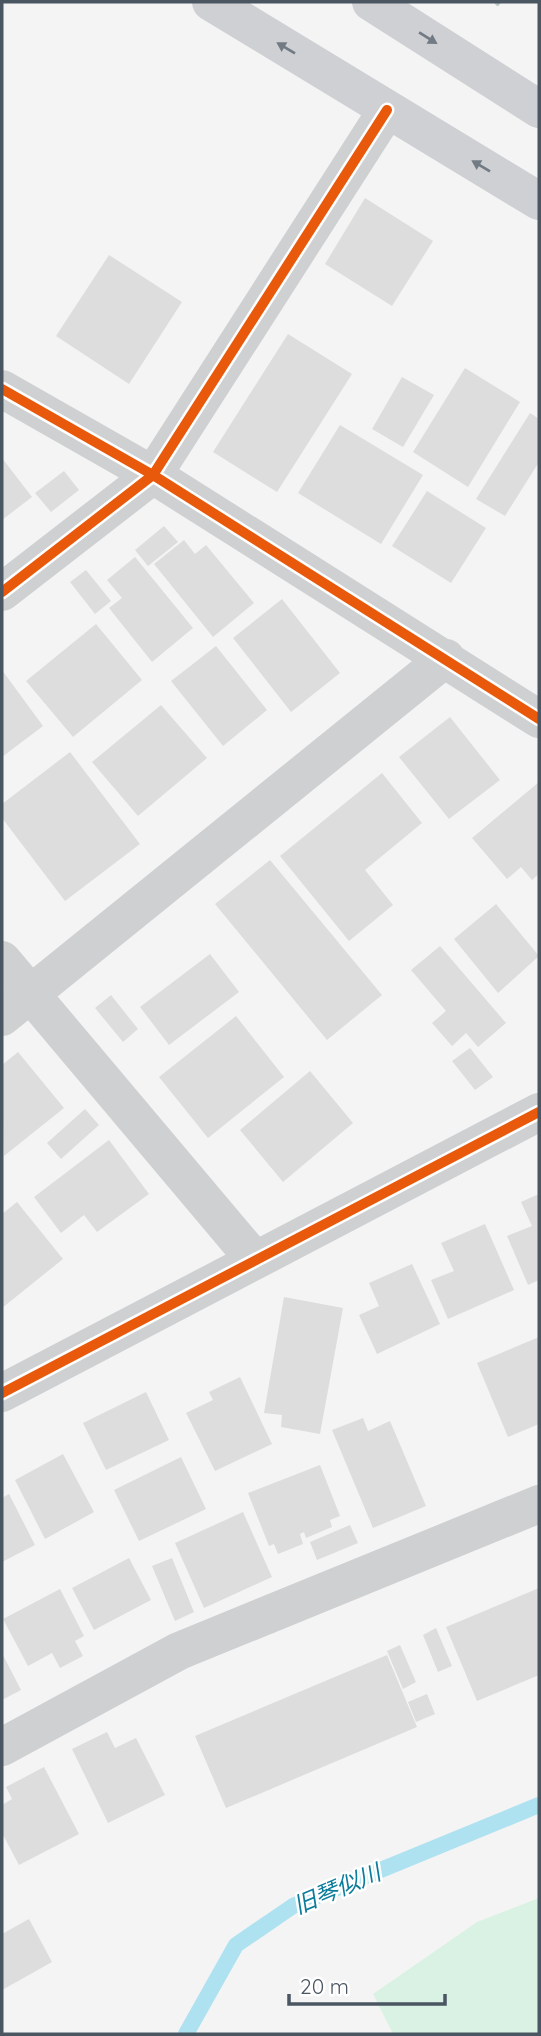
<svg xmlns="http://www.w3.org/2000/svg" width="541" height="2036" font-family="Quicksand,'Noto Sans JP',sans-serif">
  <rect width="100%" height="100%" fill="#f4f4f4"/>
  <path fill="#d9f2e3" d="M 539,1898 L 539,2034 L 393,2034 L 373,1994 L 477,1922 Z"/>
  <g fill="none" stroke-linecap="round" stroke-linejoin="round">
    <path stroke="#aee2f0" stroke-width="16" d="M 186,2034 L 236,1945 L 293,1906 L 539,1805"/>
  </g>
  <path fill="#ddddde" d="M 365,198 L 433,241 L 392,306 L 325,264 Z
    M 109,255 L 182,302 L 129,384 L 56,336 Z
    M 288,334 L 352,374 L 277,492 L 213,452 Z
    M 465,368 L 520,402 L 468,487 L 413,452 Z
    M 402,377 L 434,395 L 403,447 L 372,429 Z
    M 530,413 L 539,419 L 539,462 L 505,516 L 476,499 Z
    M 340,425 L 423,475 L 381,544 L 298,493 Z
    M 2,458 L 32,497 L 2,520 Z
    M 64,471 L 79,490 L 51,512 L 35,493 Z
    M 427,491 L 486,528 L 451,583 L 392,546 Z
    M 164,526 L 178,542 L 148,566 L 135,550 Z
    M 184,540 L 195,554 L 206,545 L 254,603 L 213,637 L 154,564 Z
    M 135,557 L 193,628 L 152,662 L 109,608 L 122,598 L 107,580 Z
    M 86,570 L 111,601 L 95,614 L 70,582 Z
    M 282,599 L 340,673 L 291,712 L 233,638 Z
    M 96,624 L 142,680 L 73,737 L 26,681 Z
    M 216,646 L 267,710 L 223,746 L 171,681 Z
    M 2,670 L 43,726 L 2,757 Z
    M 161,705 L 207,758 L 138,816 L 92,762 Z
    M 450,717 L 500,780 L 449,819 L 399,757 Z
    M 70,752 L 140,844 L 65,901 L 2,818 L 2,804 Z
    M 382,773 L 422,823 L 365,870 L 393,905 L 349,941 L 280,856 Z
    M 539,782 L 539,874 L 532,880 L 521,867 L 507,879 L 472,838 Z
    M 270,860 L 382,995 L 327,1040 L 215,904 Z
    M 496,904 L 539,956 L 498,993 L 454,939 Z
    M 440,946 L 506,1023 L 478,1047 L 466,1033 L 452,1046 L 432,1023 L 446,1011 L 411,970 Z
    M 210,954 L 239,992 L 169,1045 L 140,1007 Z
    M 111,995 L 138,1029 L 123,1042 L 95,1008 Z
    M 236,1016 L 284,1077 L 208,1138 L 159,1077 Z
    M 470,1048 L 493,1077 L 475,1090 L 452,1061 Z
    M 18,1052 L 64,1108 L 4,1156 L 2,1065 Z
    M 310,1071 L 353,1123 L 283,1182 L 240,1130 Z
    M 85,1109 L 99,1125 L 61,1159 L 47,1143 Z
    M 109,1140 L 149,1194 L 97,1232 L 84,1215 L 61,1233 L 34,1197 Z
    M 539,1194 L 539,1280 L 528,1285 L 507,1236 L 532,1226 L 521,1202 Z
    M 17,1202 L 63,1259 L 2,1308 L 2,1214 Z
    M 485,1224 L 514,1290 L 448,1319 L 431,1280 L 454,1271 L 441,1243 Z
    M 412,1264 L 440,1324 L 377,1354 L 359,1315 L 379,1306 L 369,1283 Z
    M 284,1297 L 343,1308 L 320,1434 L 281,1427 L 282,1415 L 264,1413 Z
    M 539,1337 L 539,1424 L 508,1437 L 477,1363 Z
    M 240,1377 L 272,1444 L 215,1471 L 186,1413 L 213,1400 L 209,1392 Z
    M 146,1392 L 169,1440 L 106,1470 L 83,1423 Z
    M 363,1418 L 368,1431 L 390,1421 L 426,1506 L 373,1528 L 332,1430 Z
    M 63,1454 L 94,1512 L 45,1539 L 15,1480 Z
    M 181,1457 L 206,1509 L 139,1541 L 114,1490 Z
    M 320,1465 L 340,1516 L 330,1520 L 332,1527 L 306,1538 L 304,1532 L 300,1534 L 303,1544 L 278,1554 L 274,1544 L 269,1546 L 248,1493 Z
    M 9,1494 L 35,1545 L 2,1562 L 2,1498 Z
    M 243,1512 L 272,1577 L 204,1608 L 175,1543 Z
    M 350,1525 L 358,1543 L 317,1560 L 310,1542 Z
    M 129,1558 L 151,1600 L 94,1630 L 72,1588 Z
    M 172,1558 L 194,1612 L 175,1621 L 152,1566 Z
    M 539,1588 L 539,1675 L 477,1701 L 446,1627 Z
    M 60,1589 L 84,1636 L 75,1641 L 83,1656 L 60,1668 L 52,1653 L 28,1666 L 3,1619 Z
    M 436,1628 L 452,1666 L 438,1672 L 423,1635 Z
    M 400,1645 L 416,1682 L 403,1689 L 387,1651 Z
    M 2,1653 L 21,1690 L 2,1700 Z
    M 387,1655 L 417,1727 L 226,1808 L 195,1736 Z
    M 427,1694 L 435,1714 L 416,1722 L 408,1702 Z
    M 107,1732 L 115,1748 L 136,1738 L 165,1795 L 108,1823 L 72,1749 Z
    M 44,1767 L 79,1834 L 19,1865 L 2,1833 L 2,1805 L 12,1799 L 6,1787 Z
    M 29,1919 L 52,1962 L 2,1990 L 2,1934 Z"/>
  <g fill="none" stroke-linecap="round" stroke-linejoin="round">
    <path stroke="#bcc7c4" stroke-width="4.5" stroke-dasharray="5 3.5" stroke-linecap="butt" d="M 496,5 L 499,2"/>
    <path stroke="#ced0d2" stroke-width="38" d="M 2,389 L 153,475 L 539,719
      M 2,592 L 153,475 L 387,110
      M 2,960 L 254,1259
      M 2,1017 L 446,658
      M 2,1393 L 539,1112
      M 2,1747 L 179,1651 L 539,1504"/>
    <path stroke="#ced0d4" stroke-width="38" d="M 211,2 L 539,201
      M 371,2 L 539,109"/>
    <defs>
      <path id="cycleway" d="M 2,389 L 153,475 L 539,719
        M 2,592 L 153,475 L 387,110
        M 2,1393 L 539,1112"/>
    </defs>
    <use href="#cycleway" stroke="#fff" stroke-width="15"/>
    <use href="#cycleway" stroke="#e8590c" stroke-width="10"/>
  </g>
  <defs><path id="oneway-solid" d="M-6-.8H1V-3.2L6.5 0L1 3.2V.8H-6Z" transform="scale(1.75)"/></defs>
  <g fill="#727b84">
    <use href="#oneway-solid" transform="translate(428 38) rotate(32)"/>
    <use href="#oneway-solid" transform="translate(286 48) rotate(-149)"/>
    <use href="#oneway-solid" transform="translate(481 166) rotate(-149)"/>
  </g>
  <g text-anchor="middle" stroke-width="5" stroke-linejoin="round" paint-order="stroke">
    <g font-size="23" font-style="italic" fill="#0c7c9b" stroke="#fff">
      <text transform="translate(337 1889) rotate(-23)" y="8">旧琴似川</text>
    </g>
  </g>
  <rect width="541" height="2036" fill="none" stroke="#4a5661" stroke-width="7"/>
  <path d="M289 1994v10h156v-10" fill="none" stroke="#4a5661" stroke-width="3.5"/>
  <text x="300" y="1994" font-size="21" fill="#4a5661" stroke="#ffffff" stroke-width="5" paint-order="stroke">20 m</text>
</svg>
